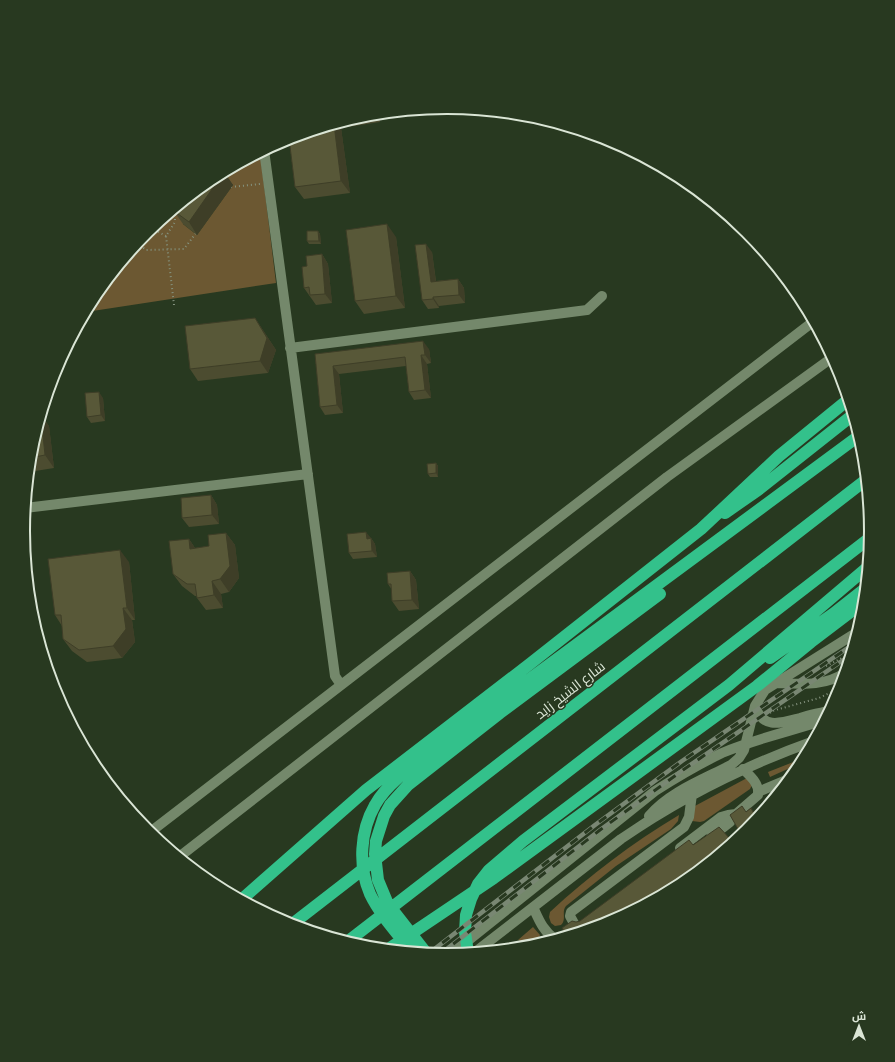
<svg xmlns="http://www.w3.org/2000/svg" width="895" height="1062" font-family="Manrope,Cairo,sans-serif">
  <rect width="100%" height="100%" fill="#283920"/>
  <path fill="#6c5832" d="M 260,152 L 276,283 L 86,312 L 95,295 L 147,231 L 207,182 L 183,224 L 197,235 L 233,185 L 222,175 L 224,171 Z
    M 806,757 L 803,762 L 770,777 L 768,772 Z
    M 747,778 L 752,785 L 750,789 L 704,821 L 700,822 L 692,821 L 693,807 Z
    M 679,815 L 678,821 L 671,829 L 616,866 L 566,906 C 561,912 567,919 561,925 L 555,926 L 551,923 L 549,917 L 550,912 C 590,875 632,843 679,815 Z
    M 533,927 L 540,935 L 538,940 C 533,944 524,943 518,940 Z"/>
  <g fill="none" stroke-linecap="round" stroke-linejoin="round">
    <path stroke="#85937f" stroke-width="2" stroke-dasharray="1 3" stroke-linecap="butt" d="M 231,187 L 260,184
      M 151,228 L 166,236
      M 137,243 L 146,250 L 184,249 L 196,233
      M 174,305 L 166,236 L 175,222 L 175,208
      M 826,666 L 852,653
      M 770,713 L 772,711 L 819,698 L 836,690"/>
    <path stroke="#74886b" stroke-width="10" d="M 264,150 L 335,676 L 341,685
      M 290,348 L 587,310 L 602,296
      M 25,508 L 308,474
      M 775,683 C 800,684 825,687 846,672
      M 755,706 C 763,730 781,723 800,718 C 810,715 820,713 831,710
      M 758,792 L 791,778
      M 649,816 C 669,792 704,779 731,765 L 739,758 L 744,750 L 755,706 L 765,690 L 859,631
      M 149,833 L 814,321
      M 711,837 L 730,822 L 736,814 L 758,795 C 760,784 750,776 743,769
      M 680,848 L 721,817 L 728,815 L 736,814
      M 179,857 L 667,477 L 833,357
      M 533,907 C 539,920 543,931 556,940
      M 576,927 L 570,916 L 571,912 L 684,827 L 689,817 L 692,794
      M 474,953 L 621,839 C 683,796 744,766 814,741
      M 450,955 L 655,791 C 677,777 699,764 722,753 C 755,739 791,731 825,720"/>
    <path stroke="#33c18b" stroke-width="12" d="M 725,513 L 758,490 L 854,414
      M 770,658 L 833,614 L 866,588
      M 241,900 L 366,790 L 531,663 L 701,529 L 779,456 L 849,399
      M 291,925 L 867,479
      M 347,942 L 871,537
      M 387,950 L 494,878 L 757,686 L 811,642 L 865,601
      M 412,952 C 398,934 380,915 370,894 C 358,866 360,831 375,805 C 381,794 390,785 399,777 L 496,704 L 860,435
      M 468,953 L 465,932 L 466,915 L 471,899 L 478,884 L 489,870 L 523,841 L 729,685 L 869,566
      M 427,954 L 388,904 L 378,880 L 375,854 L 376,841 L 384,816 L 390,805 L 408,785 L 500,713 L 660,594"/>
    <defs>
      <path id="rail" d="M 428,954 L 595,825 L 682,761 L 855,643
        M 439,955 L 600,830 L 683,770 L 852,654"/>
    </defs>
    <use href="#rail" stroke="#798773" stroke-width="4.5"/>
    <use href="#rail" stroke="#283920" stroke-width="3" stroke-dasharray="9" stroke-linecap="butt"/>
  </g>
  <path fill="#4c4c30" d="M 378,113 L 380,122 L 341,128 L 350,193 L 304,199 L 295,187 L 289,138 L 365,115 Z
    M 224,171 L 224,172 L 233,185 L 197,235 L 183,224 L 174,211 L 212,178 Z
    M 318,231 L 320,234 L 321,244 L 309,244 L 307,241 Z
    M 396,237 L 405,308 L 364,314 L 355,301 Z
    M 432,252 L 436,281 L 458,279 L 464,288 L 465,303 L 439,306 L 439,308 L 428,309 L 422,300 Z
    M 322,254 L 328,264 L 332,303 L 316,305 L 304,288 L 307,266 Z
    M 255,318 L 276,350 L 268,373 L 198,381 L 190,369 Z
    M 429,349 L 431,363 L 427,364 L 431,398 L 414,400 L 409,392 L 406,366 L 339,374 L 343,413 L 325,415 L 320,407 L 315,354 Z
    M 103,398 L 105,421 L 91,423 L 87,417 Z
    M 41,415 L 49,426 L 54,468 L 29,472 L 31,448 Z
    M 436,463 L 438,466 L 438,477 L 430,477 L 428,474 Z
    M 29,475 L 30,488 L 27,489 Z
    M 211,495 L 217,505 L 219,524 L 189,527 L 182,518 Z
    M 226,533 L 235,545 L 239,578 L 229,592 L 221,594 L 223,608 L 206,610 L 197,598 L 197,596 L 195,596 L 182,586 L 173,574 L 189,539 L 195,548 L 209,546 Z
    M 371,538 L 375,544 L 377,557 L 353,559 L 349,553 Z
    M 129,562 L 135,620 L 132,620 L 135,642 L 122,658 L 87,662 L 72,651 L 63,639 L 62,626 L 55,615 Z
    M 410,571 L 416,580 L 419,609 L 399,611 L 392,601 L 392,590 L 388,584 Z"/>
  <path fill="#3e3e27" d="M 378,113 L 380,122 L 374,114 Z
    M 338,123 L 341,128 L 350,193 L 341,181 L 334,124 Z
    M 224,171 L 224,172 L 233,185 L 197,235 L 189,222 L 221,173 Z
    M 387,224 L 396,237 L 405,308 L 396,296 Z
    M 318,231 L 320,234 L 321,244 L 319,241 Z
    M 426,244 L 432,252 L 437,290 L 431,282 Z
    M 322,254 L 328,264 L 332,303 L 325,294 Z
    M 458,279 L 464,288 L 465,303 L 459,295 Z
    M 433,297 L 439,306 L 439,308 L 433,299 Z
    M 255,318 L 276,350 L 268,373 L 260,361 Z
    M 423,341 L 429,349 L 431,363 L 425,355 Z
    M 421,355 L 427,364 L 431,398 L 425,390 Z
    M 333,366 L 339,374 L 343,413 L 337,405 Z
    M 99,392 L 103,398 L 105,421 L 101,415 Z
    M 41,415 L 49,426 L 54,468 L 45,455 Z
    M 436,463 L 438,466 L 438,477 L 436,473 Z
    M 29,475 L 30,488 L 28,484 Z
    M 211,495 L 217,505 L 219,524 L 212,515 Z
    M 366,532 L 371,538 L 367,539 Z
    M 226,533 L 235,545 L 239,578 L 229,592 L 220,579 Z
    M 371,538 L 375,544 L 377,557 L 372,551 Z
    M 189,539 L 197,551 L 190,549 Z
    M 120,550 L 129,562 L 135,620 L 127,608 Z
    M 410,571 L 416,580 L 419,609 L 412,600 Z
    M 212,581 L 221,594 L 223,608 L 214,595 Z
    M 123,608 L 132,620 L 135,642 L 122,658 L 113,646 Z"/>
  <path fill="#585838" stroke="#3e3e27" d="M 334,124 L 341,181 L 295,187 L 289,138 Z
    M 223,172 L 224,172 L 189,222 L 174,211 L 180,204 L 212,178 Z
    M 387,224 L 396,296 L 355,301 L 346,230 Z
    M 307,231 L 318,231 L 319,241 L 307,241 Z
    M 426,244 L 431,282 L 458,279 L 459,295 L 433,297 L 433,299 L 422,300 L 415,245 Z
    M 322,254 L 325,294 L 310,295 L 309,287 L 304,288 L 302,267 L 307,266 L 306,256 Z
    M 255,318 L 267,338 L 260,361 L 190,369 L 185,326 Z
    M 423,341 L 425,355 L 421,355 L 425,390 L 409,392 L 405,357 L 333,366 L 337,405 L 320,407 L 315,354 Z
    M 99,392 L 101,415 L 87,417 L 85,393 Z
    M 41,416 L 45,455 L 30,458 L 31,448 Z
    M 436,463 L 436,473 L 428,474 L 427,464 Z
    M 211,495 L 212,515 L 182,518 L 181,498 Z
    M 366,532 L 367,539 L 371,538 L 372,551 L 349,553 L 347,534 Z
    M 226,533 L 230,566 L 220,579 L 212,581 L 214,595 L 197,598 L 195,584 L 187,584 L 173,574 L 169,541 L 189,539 L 190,549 L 209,546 L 208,535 Z
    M 120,550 L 127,608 L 123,608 L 126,629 L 113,646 L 79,650 L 63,639 L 61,615 L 55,615 L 48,559 Z
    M 410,571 L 412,600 L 392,601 L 391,584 L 388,584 L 387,573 Z
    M 778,795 L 748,831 L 742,836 L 730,815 L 742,806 L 746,812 L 751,808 L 753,812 Z
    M 719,827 L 734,843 L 683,884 L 610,923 L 567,936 L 562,928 L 572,921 L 576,922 L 580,921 L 689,840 L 693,845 Z"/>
  <g text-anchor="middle" stroke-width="3" stroke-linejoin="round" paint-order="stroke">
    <g font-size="14" fill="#dae5d5" stroke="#283920">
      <text transform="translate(570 690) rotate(-38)" y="5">شارع الشيخ زايد</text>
    </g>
  </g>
  <path d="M0 0H895V1062H0ZM30 531a417 417 0 1 1 834 0a417 417 0 1 1-834 0Z" fill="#283920" fill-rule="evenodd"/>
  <path fill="none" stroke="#dae5d5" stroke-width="2" d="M30 531a417 417 0 1 1 834 0a417 417 0 1 1-834 0Z"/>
  <g transform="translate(859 1026)" stroke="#283920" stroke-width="3" paint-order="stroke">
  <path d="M0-3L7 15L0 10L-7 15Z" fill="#dae5d5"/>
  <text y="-6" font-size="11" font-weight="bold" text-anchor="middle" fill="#dae5d5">ش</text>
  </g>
</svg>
